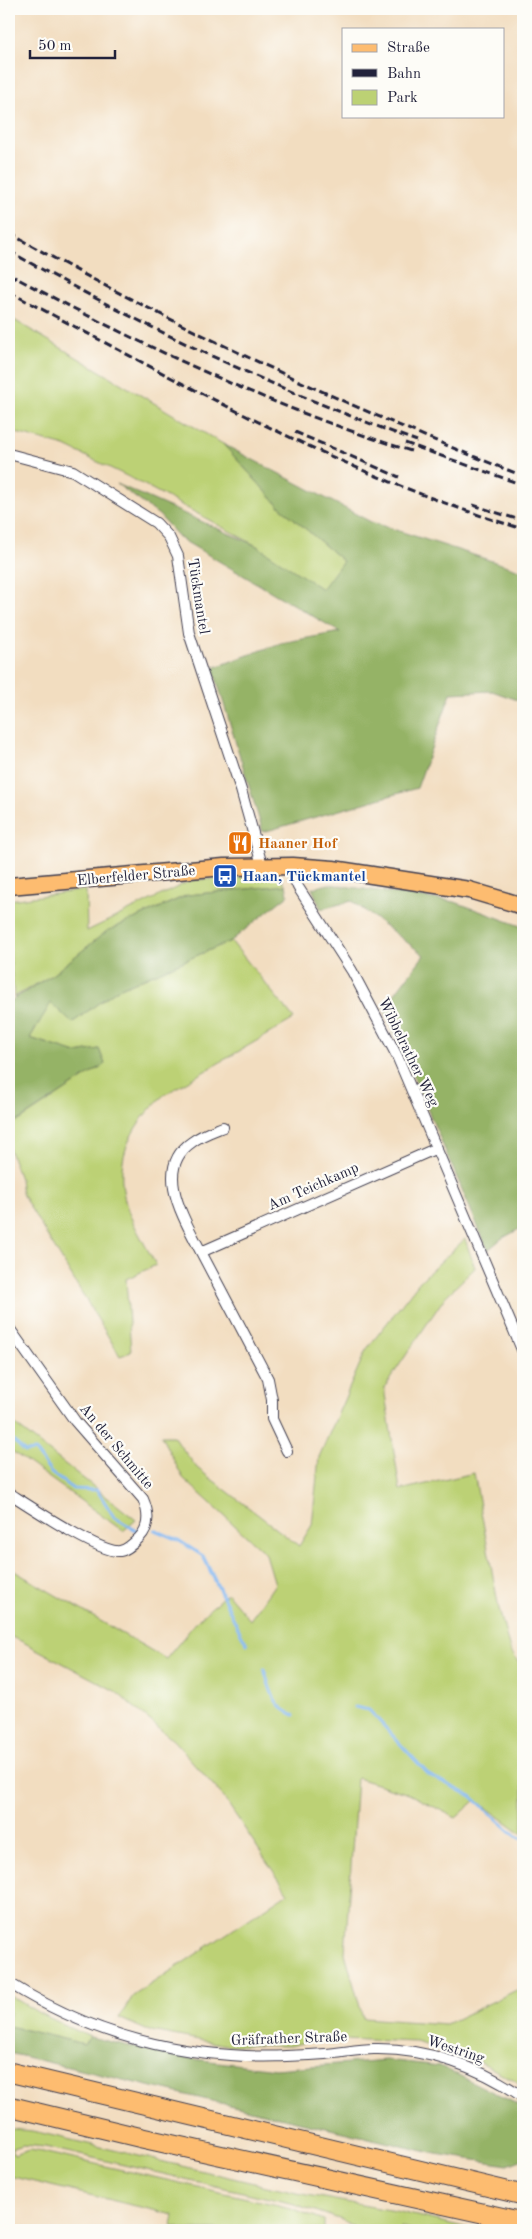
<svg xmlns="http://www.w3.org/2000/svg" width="532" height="2239" font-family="'Old Standard TT',serif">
  <rect width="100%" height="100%" fill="#fdfcf7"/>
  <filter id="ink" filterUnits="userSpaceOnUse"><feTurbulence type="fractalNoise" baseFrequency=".02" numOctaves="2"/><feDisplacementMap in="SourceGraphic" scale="10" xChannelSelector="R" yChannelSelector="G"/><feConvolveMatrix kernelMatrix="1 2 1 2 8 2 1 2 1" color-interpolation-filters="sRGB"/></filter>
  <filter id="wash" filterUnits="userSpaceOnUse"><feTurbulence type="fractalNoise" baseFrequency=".0096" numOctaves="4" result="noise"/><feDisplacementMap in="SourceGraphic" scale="20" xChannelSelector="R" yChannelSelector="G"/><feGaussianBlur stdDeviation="1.12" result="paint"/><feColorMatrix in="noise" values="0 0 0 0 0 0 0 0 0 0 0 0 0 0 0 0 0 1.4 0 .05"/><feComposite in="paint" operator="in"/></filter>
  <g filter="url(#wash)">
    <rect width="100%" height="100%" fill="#f2ddc0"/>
    <path fill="#bcd174" stroke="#6f7a58" d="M 9,317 L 223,444 L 278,505 L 343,561 L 322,590 L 257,546 L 139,482 L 65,446 L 9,431 Z
      M 278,876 L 286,885 L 187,895 L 107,931 L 52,975 L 14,997 L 9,946 L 9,900 L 86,890 L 87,931 L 192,880 Z
      M 231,941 L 294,1019 L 164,1095 C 128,1127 111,1165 129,1213 C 136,1230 147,1248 156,1265 L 126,1279 L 131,1352 L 120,1356 L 22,1194 L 20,1179 L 9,1148 L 9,1121 L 19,1121 L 105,1064 L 99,1049 L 76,1053 L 30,1038 L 51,1002 L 72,1023 L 116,990 Z
      M 465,1239 L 475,1268 L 445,1297 L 384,1388 L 400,1490 L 474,1473 L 499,1609 L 510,1650 L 523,1669 L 523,1834 L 476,1800 L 456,1818 L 409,1794 L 357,1778 L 345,1953 L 363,2018 L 446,2024 L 523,1987 L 523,2087 L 512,2079 L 476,2060 L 416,2042 L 319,2038 L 291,2046 L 226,2045 L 146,2030 L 119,2018 L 133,1996 L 288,1893 L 222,1795 L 174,1741 L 115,1691 L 23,1642 L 9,1636 L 9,1568 L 166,1659 L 197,1621 L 227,1593 L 250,1620 L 275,1584 L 266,1554 L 183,1478 L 161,1436 L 173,1436 L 197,1468 L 299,1546 L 312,1525 L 319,1457 L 366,1350 L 420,1281 Z
      M 9,1420 L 136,1520 L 123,1531 L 9,1449 Z
      M 9,1995 L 39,2013 L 90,2037 L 84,2044 L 9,2026 Z
      M 9,2129 L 33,2131 L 296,2193 L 400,2212 L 476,2230 L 415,2230 L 401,2227 L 401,2230 L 359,2230 L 342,2220 L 295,2204 L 45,2147 L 23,2145 L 11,2149 L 14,2155 L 30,2150 L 42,2152 L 291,2208 L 324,2220 L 324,2230 L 185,2230 L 172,2226 L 174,2215 L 9,2176 Z"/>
    <path fill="#95b366" stroke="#5c6a50" d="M 223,444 L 371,522 L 523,571 L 523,702 L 492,691 L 451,693 L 417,788 L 263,832 L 213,668 L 281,643 L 340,632 L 181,539 L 159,515 L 117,484 L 257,546 L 322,589 L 343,561 L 278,505 Z
      M 329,884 L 455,902 L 523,927 L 523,1227 L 501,1239 L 488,1250 L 384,1008 L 424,955 L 352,901 L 321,909 L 312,888 Z
      M 286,885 L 288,895 L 231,941 L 116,990 L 72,1023 L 51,1003 L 30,1038 L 76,1053 L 99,1049 L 105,1064 L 18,1121 L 9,1121 L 9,1002 L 52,975 L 107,931 L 188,895 Z
      M 9,2026 L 84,2044 L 90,2037 L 177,2057 L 275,2069 L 386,2060 L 440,2066 L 523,2107 L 523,2159 L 508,2165 L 436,2154 L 9,2053 Z"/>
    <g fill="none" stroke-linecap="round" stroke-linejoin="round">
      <path stroke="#84b9f3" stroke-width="3" d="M 9,1437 L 25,1452 L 35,1451 L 51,1473 L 73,1489 L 97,1490 L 114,1517 L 137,1531
        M 155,1530 L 178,1540 L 203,1556 L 240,1632 L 247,1644
        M 264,1669 C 271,1690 272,1706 294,1715
        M 355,1707 L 369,1710 L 429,1775 L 471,1796 L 516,1836 L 523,1839"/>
    </g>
  </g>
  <g filter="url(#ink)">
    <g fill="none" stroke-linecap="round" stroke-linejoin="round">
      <defs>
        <path id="street" d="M 9,454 L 73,471 L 156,523 L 169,537 L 178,556 L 189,633 L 241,790 L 262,865
          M 293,866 L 293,876 L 298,887 L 352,971 L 397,1056 L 523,1352
          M 201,1252 C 185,1220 152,1169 192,1142 C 201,1135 213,1131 223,1127
          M 9,1328 L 75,1421 L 143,1499 C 149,1513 150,1527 139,1538 C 134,1543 127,1550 120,1551 C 101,1554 28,1505 9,1493
          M 287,1451 L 272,1419 L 272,1400 L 268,1379 L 201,1252 L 437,1148
          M 9,1983 C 76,2025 151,2050 230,2055 C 261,2058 293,2056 325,2054 C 341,2053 358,2049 374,2049 C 427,2048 480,2067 523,2097"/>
        <path id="primary" d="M 9,886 L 224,867 L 293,866 L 333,869 L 469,890 L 523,906"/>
        <path id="highway" d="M 9,2072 L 523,2195
          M 9,2106 L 142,2138 L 523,2222"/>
      </defs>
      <use href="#street" stroke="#413e4f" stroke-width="12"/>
      <use href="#primary" stroke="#413e4f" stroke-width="19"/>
      <use href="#highway" stroke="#413e4f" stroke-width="21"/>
      <use href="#street" stroke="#fff" stroke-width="10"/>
      <use href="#primary" stroke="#fdbc70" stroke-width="16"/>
      <use href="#highway" stroke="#fdbc70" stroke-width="19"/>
      <path stroke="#22223b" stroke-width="3" stroke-dasharray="8 4" stroke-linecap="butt" d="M 9,233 C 173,326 347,407 523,476
        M 9,251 C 140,325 275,390 417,441
        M 9,274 C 138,344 271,407 411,451
        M 9,292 C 176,379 341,475 523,529
        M 295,432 L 399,477
        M 405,443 L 523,485
        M 473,505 L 523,521"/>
    </g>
  </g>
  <defs>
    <symbol id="restaurant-square" viewBox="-11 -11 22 22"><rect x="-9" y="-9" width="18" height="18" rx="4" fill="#e8710a" stroke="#fdfcf7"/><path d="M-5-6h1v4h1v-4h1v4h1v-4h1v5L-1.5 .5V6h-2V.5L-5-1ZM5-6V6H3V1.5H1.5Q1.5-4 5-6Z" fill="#fff"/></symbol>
    <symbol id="bus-square" viewBox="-11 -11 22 22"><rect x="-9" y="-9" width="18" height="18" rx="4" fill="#1a4fb4" stroke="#fdfcf7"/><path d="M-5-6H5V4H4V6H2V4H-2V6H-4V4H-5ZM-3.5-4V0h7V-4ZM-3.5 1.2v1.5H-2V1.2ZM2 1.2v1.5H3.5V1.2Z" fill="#fff"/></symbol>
  </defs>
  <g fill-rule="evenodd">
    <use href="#restaurant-square" x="226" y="829" width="28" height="28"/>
    <use href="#bus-square" x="211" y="862" width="28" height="28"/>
  </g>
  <g text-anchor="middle" stroke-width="4.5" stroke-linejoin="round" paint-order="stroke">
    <g font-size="15" fill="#22223b" stroke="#fdfcf7">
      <text transform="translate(199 596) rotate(81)" y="5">Tückmantel</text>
      <text transform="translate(136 875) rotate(-5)" y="5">Elberfelder Straße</text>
      <text transform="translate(409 1052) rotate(64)" y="5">Wibbelrather Weg</text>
      <text transform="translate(313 1186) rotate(-24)" y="5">Am Teichkamp</text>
      <text transform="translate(117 1446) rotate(50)" y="5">An der Schmitte</text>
      <text transform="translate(289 2038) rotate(-2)" y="5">Gräfrather Straße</text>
      <text transform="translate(456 2049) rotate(18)" y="5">Westring</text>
    </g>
    <g font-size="15" font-weight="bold" fill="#c56008" stroke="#fdfcf7" text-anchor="start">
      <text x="258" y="848">Haaner Hof</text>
    </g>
    <g font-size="15" font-weight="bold" fill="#164399" stroke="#fdfcf7" text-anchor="start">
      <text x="242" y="881">Haan, Tückmantel</text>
    </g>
  </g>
  <rect width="532" height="2239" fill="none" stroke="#fdfcf7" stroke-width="30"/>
  <rect x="342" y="28" width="162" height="90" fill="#fdfcf7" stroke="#a5a5ac"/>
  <rect x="352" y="44" width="25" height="8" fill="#fdbc70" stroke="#a5a5ac"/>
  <text x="387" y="52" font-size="15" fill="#22223b">Straße</text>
  <rect x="352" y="69" width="25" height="8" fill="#22223b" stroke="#a5a5ac"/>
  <text x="387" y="78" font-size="15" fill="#22223b">Bahn</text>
  <rect x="352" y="90" width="25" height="15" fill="#bcd174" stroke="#a5a5ac"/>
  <text x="387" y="102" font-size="15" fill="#22223b">Park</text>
  <path d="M30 50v8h85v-8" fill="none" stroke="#22223b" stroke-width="2.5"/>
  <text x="38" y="50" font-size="15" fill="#22223b" stroke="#fdfcf7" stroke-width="4" paint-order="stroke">50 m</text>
</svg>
